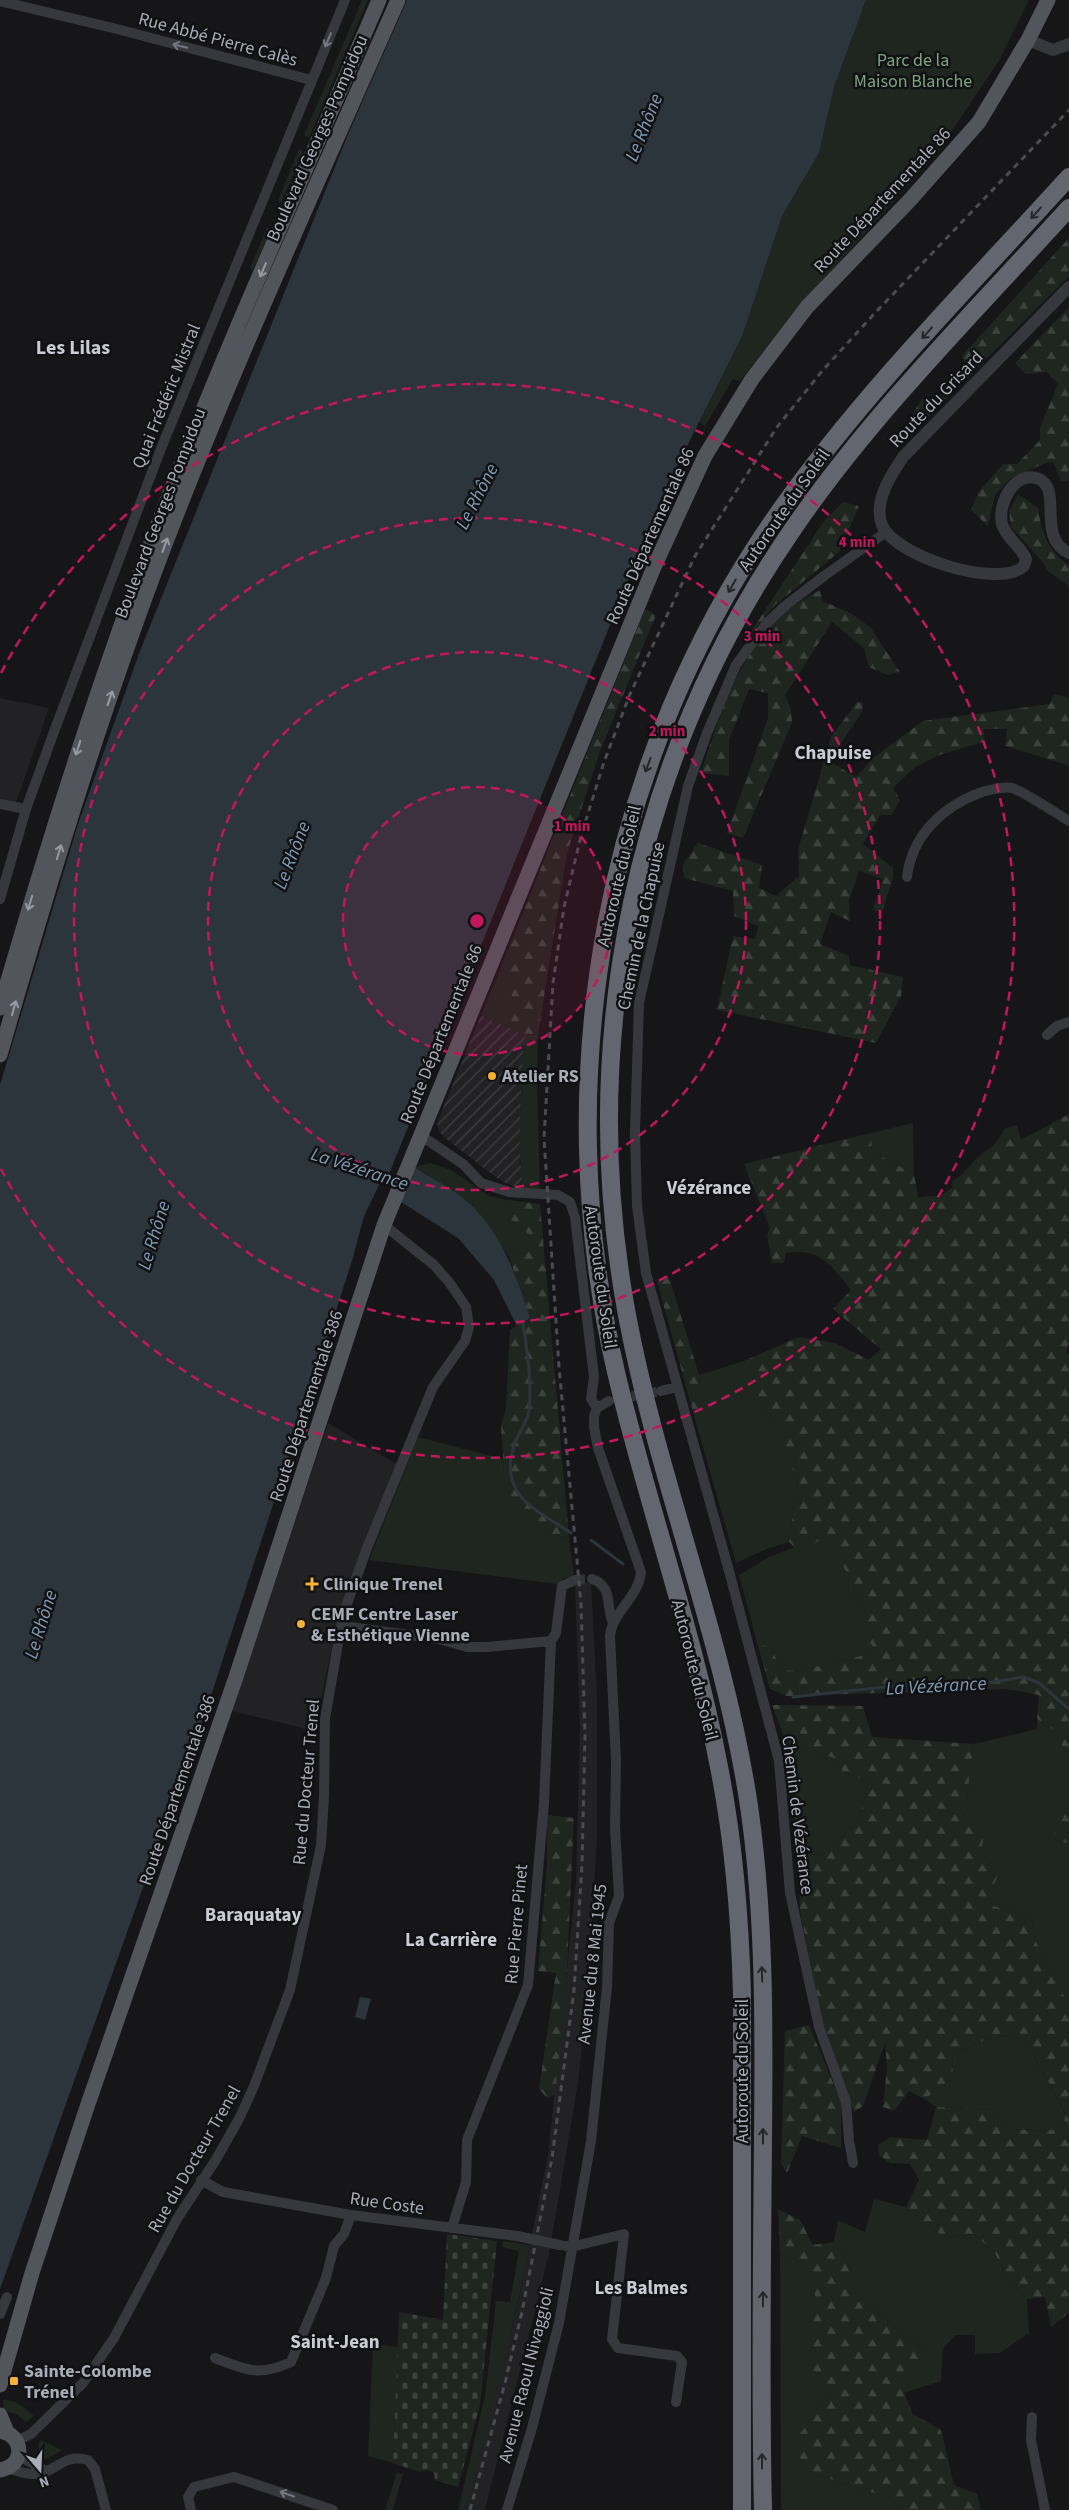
<svg xmlns="http://www.w3.org/2000/svg" width="1069" height="2510" font-family="'Source Sans 3',sans-serif">
  <defs>
    <pattern id="industrial-furrows" width="10" height="10" patternUnits="userSpaceOnUse" patternTransform="scale(1.25)"><rect width="10" height="10" fill="#222225"/><path d="M-1 1l2-2M0 10L10 0M9 11l2-2" fill="none" stroke="#3f3f43"/></pattern>
    <pattern id="forest-firs" width="22" height="20" patternUnits="userSpaceOnUse" patternTransform="scale(1.25)"><rect width="22" height="20" fill="#1e261f"/><path d="M5 1l3.5 6h-7zM16 11l3.5 6h-7z" fill="#3c433d"/></pattern>
    <pattern id="cemetery-stones" width="16" height="16" patternUnits="userSpaceOnUse" patternTransform="scale(1.25)"><rect width="16" height="16" fill="#1e261f"/><path d="M2 7V4a2 2 0 0 1 4 0v3zM10 15v-3a2 2 0 0 1 4 0v3z" fill="#3c433d"/></pattern>
  </defs>
  <rect width="100%" height="100%" fill="#161618"/>
  <path fill="#222225" d="M 0,698 L 49,708 L 16,803 L 0,800 Z
    M 328,1423 L 398,1465 L 338,1616 L 315,1731 L 232,1711 Z
    M 591,1583 L 597,1695 L 597,1838 L 587,2000 L 578,2083 L 549,2254 L 485,2510 L 465,2510 L 517,2309 L 548,2155 L 576,1881 L 580,1726 L 575,1584 Z"/>
  <path fill="url(#industrial-furrows)" d="M 481,1015 L 525,1035 L 522,1073 L 520,1152 L 523,1168 L 521,1189 L 507,1184 L 489,1172 L 445,1138 L 439,1131 L 437,1123 Z"/>
  <path fill="#1e261f" d="M 362,0 L 368,0 L 309,138 L 304,135 Z
    M 866,0 L 1029,0 L 1000,59 L 937,153 L 792,314 L 740,381 L 733,379 L 705,426 L 699,422 L 742,336 L 782,216 L 819,153 L 834,87 Z
    M 299,149 L 303,151 L 281,203 L 278,201 Z
    M 267,227 L 271,229 L 253,270 L 250,268 Z
    M 500,970 L 516,978 L 525,1035 L 538,1034 L 537,1085 L 540,1190 L 521,1189 C 523,1173 520,1165 520,1151 C 519,1112 522,1073 525,1035 L 481,1015 Z
    M 913,1123 L 914,1174 L 872,1151 L 871,1133 Z
    M 430,1163 L 451,1170 L 489,1196 L 507,1200 L 507,1218 L 524,1228 L 533,1246 L 521,1255 L 509,1257 L 468,1202 L 414,1167 Z
    M 744,1361 L 759,1401 L 778,1423 L 797,1483 L 789,1542 L 767,1549 L 736,1563 L 693,1412 L 700,1409 L 699,1375 Z
    M 418,1437 L 503,1459 L 504,1471 L 547,1534 L 569,1538 L 574,1576 L 564,1578 L 557,1584 L 369,1560 Z
    M 824,1536 L 848,1574 L 849,1593 L 863,1601 L 878,1652 L 798,1671 L 781,1670 L 770,1645 L 758,1646 L 739,1575 L 769,1557 L 795,1547 L 801,1553 Z
    M 1037,1719 L 1054,1730 L 1069,1758 L 1069,1807 L 1052,1840 L 1069,1843 L 1069,1998 L 1064,1996 L 1036,1942 L 1031,1917 L 993,1906 L 988,1895 L 994,1865 L 980,1854 L 964,1818 L 974,1744 L 1037,1729 Z
    M 785,1739 L 834,1758 L 844,1773 L 869,1781 L 858,1822 L 823,1854 L 798,1856 Z
    M 994,2036 L 1024,2038 L 1066,2115 L 1063,2126 L 1048,2131 L 1012,2129 L 992,2110 L 936,2107 L 925,2099 L 953,2077 L 952,2055 Z
    M 874,2199 L 906,2207 L 943,2237 L 974,2234 L 995,2253 L 1009,2283 L 1027,2299 L 1029,2333 L 1000,2353 L 975,2354 L 975,2335 L 955,2335 L 943,2349 L 941,2381 L 904,2393 L 924,2351 L 855,2294 L 854,2273 L 834,2242 L 838,2220 L 865,2232 Z
    M 503,2241 L 530,2245 C 512,2334 489,2423 465,2510 L 458,2510 L 485,2396 L 496,2301 L 510,2302 L 519,2251 L 502,2247 Z
    M 780,2254 L 805,2262 L 816,2298 L 808,2322 L 833,2392 L 798,2436 L 815,2474 L 890,2498 L 905,2510 L 781,2510 Z
    M 373,2344 L 398,2347 L 393,2463 L 368,2456 Z
    M 4,2399 L 18,2403 L 34,2416 L 26,2422 L 16,2414 L 3,2410 Z
    M 41,2440 L 62,2450 L 39,2463 L 39,2442 Z
    M 397,2472 L 403,2474 L 393,2510 L 385,2510 Z"/>
  <path fill="url(#forest-firs)" d="M 1069,238 L 1069,276 L 911,434 L 904,427 L 922,399 L 931,404 L 967,367 L 962,356 Z
    M 1069,307 L 1069,481 L 1061,481 L 1054,463 L 1048,462 L 1011,478 L 995,495 L 988,526 L 971,510 L 978,493 L 1003,464 L 1017,464 L 1040,440 L 1040,428 L 1058,384 L 1047,372 L 1026,374 L 1015,363 Z
    M 1018,494 L 1038,508 C 1041,531 1048,552 1069,565 L 1069,586 L 1049,572 L 1041,560 L 1011,527 L 1009,511 Z
    M 843,502 L 859,506 L 839,552 L 775,605 L 744,642 L 824,521 Z
    M 820,590 L 823,601 L 852,614 L 870,627 L 900,672 L 887,675 L 869,667 L 864,648 L 832,622 L 785,695 L 791,709 L 792,723 L 743,838 L 727,833 L 768,718 L 768,693 L 749,689 L 729,740 L 729,776 L 701,773 C 720,714 740,648 791,608 C 800,601 811,595 820,590 Z
    M 645,609 L 656,615 L 600,751 L 567,853 L 538,1034 L 525,1035 L 507,1016 L 516,978 L 500,970 Z
    M 1054,694 L 1069,698 L 1069,768 L 1068,765 L 1005,746 L 1007,729 L 984,729 L 983,742 L 939,755 L 915,767 L 893,788 L 900,800 L 892,815 L 880,815 L 863,844 L 893,868 L 893,878 L 882,912 L 873,910 L 883,879 L 859,871 L 849,901 L 850,921 L 831,912 L 820,944 L 849,956 L 850,965 L 903,977 L 901,996 L 876,1043 L 717,1010 L 733,936 L 755,939 L 758,926 L 734,916 L 733,891 L 684,878 L 683,864 L 698,843 L 762,865 L 759,888 L 776,896 L 799,876 L 798,850 L 831,737 L 857,702 L 863,703 L 862,712 L 829,761 L 856,777 L 873,758 L 923,721 L 1050,704 Z
    M 1069,1114 L 1069,1342 L 1066,1354 L 1069,1355 L 1069,1758 L 1054,1730 L 1037,1719 L 1039,1695 L 1007,1689 L 786,1696 L 770,1689 L 758,1646 L 770,1645 L 781,1670 L 798,1671 L 877,1652 L 862,1632 L 867,1618 L 863,1601 L 849,1593 L 848,1574 L 824,1537 L 801,1553 L 789,1542 L 797,1483 L 778,1423 L 759,1401 L 744,1361 L 799,1337 L 835,1343 L 869,1360 L 881,1349 L 833,1309 L 851,1290 C 833,1267 819,1246 786,1253 L 784,1263 L 772,1263 L 767,1235 L 770,1228 L 744,1164 L 871,1133 L 872,1151 L 914,1174 L 918,1197 L 940,1196 L 953,1187 L 952,1181 C 963,1175 967,1169 975,1160 C 989,1146 994,1151 1004,1129 L 1017,1125 L 1021,1140 Z
    M 507,1200 L 540,1204 L 569,1538 L 547,1534 L 511,1497 L 504,1471 L 501,1426 L 506,1408 L 510,1330 L 530,1318 L 509,1257 L 521,1255 L 533,1245 L 524,1228 L 507,1218 Z
    M 669,1277 L 699,1375 L 700,1409 L 693,1412 L 657,1281 Z
    M 772,1705 L 863,1706 L 872,1737 L 974,1744 L 964,1817 L 984,1837 L 980,1854 L 994,1865 L 998,1876 L 988,1895 L 993,1906 L 1031,1917 L 1036,1942 L 1064,1996 L 1069,1998 L 1069,2313 L 1051,2327 L 1045,2297 L 1027,2299 L 1009,2283 L 995,2253 L 974,2234 L 943,2237 L 906,2207 L 919,2180 L 910,2164 L 890,2163 L 879,2155 L 878,2145 L 890,2137 L 927,2140 L 936,2107 L 992,2110 L 1012,2129 L 1047,2131 L 1063,2126 L 1066,2114 L 1024,2038 L 994,2036 L 952,2055 L 953,2077 L 925,2099 L 909,2091 L 894,2111 L 883,2107 L 887,2068 L 885,2043 L 863,2106 L 854,2112 L 824,2030 L 800,1911 L 798,1856 L 823,1854 L 858,1822 L 869,1781 L 844,1773 L 834,1758 L 785,1739 Z
    M 1069,1807 L 1069,1843 L 1051,1840 Z
    M 547,1815 L 574,1818 L 566,1989 L 555,2095 L 547,2098 L 539,2089 L 556,1973 L 538,1971 L 547,1866 Z
    M 809,2025 L 841,2102 L 841,2148 L 802,2136 L 787,2173 L 781,2163 L 785,2031 Z
    M 778,2209 L 800,2220 L 813,2245 L 834,2242 L 854,2273 L 855,2294 L 924,2351 L 904,2393 L 913,2414 L 941,2430 L 954,2485 L 977,2494 L 981,2510 L 905,2510 L 890,2498 L 815,2474 L 799,2458 L 798,2436 L 833,2392 L 814,2372 L 808,2322 L 816,2298 L 804,2262 L 780,2254 Z"/>
  <path fill="url(#cemetery-stones)" d="M 447,2234 L 497,2241 L 480,2405 L 458,2487 L 435,2480 L 434,2473 L 428,2470 L 420,2472 L 393,2463 L 399,2312 L 443,2320 Z"/>
  <path fill="#2c353c" d="M 407,0 L 866,0 L 834,87 L 819,153 L 782,216 L 742,336 L 662,496 L 385,1184 L 380,1183 L 364,1216 L 352,1261 L 208,1705 L 0,2289 L 0,1085 L 78,824 L 140,651 L 349,132 Z
    M 414,1167 C 432,1179 454,1189 469,1203 C 502,1234 517,1277 530,1318 L 517,1326 L 494,1280 L 458,1238 L 401,1202 Z
    M 360,1997 L 371,1999 L 365,2020 L 355,2017 Z"/>
  <g fill="none" stroke-linecap="round" stroke-linejoin="round">
    <path stroke="#2c353c" stroke-width="3" d="M 385,1175 L 398,1179
      M 522,1319 C 527,1344 532,1385 529,1411 C 527,1423 517,1435 514,1446 C 498,1496 537,1510 571,1533
      M 591,1540 L 623,1564
      M 793,1697 L 922,1683 L 974,1685 L 1024,1677 L 1039,1683 L 1069,1709"/>
    <path stroke="#333438" stroke-width="10" stroke-dasharray="10 5" stroke-linecap="butt" d="M 617,1399 L 661,1391
      M 575,1580 L 592,1579"/>
    <path stroke="#37383d" stroke-width="10" d="M 0,1 L 117,29 L 311,80
      M 0,804 L 26,809
      M 907,877 C 912,835 943,806 982,792 C 990,790 1003,786 1012,788 C 1021,790 1059,815 1069,821
      M 0,899 L 26,809 L 55,729 L 160,451 L 345,0
      M 1047,1035 L 1057,1026 L 1069,1022
      M 420,1135 L 463,1164 L 481,1183 L 509,1192 L 558,1195 L 570,1202 L 575,1217 L 594,1377 L 591,1399 L 597,1408
      M 661,1391 L 676,1387
      M 592,1579 C 614,1587 605,1605 613,1623
      M 342,1626 L 439,1639 L 467,1647 L 487,1647 L 551,1641 L 556,1633 L 562,1586 L 575,1580
      M 853,2163 L 849,2140 L 846,2102 L 819,2027 L 790,1893 L 779,1761 L 729,1571 L 646,1273 L 637,1206 L 635,1133 L 639,1003 L 688,786 L 707,733 L 736,665 L 766,624 L 785,606 L 824,576 L 886,532
      M 201,2180 L 223,2192 L 351,2215 L 517,2236
      M 452,2228 L 466,2182 L 467,2140 L 528,1985 L 544,1803 L 551,1641
      M 566,2246 L 571,2247 L 624,2234 L 612,2339 L 618,2348 L 677,2356 L 682,2362 L 676,2402
      M 0,2314 L 7,2297
      M 215,2358 C 246,2370 259,2377 291,2362 L 326,2278 L 334,2246 L 344,2234 L 351,2215
      M 1032,2417 L 1031,2440 L 1045,2510
      M 17,2441 L 31,2434 L 83,2383 L 114,2338 L 177,2219 L 215,2161 L 239,2119 L 254,2086 L 290,1990 L 321,1845 L 324,1796 L 325,1719 L 343,1615 L 367,1548 L 433,1387 L 465,1341 L 469,1327 L 466,1307 L 449,1282 L 434,1265 L 384,1225
      M 19,2456 L 46,2471
      M 8,2468 C 17,2471 26,2475 36,2474 C 58,2472 62,2453 88,2460 L 95,2469 L 106,2510
      M 191,2510 L 188,2497 L 194,2487 L 234,2477 L 333,2510
      M 507,2510 L 532,2428 L 559,2323 L 591,2141 L 607,1987 L 609,1923 L 619,1896 L 615,1827 L 616,1761 L 610,1636 C 612,1612 639,1597 641,1572 L 598,1448 L 594,1427 L 594,1416 L 597,1408 L 609,1401"/>
    <path stroke="#37383d" stroke-width="12" d="M 1028,40 L 1053,50 L 1069,44
      M 1069,287 L 903,457 C 891,475 873,502 882,525 C 894,556 999,590 1024,566 L 1026,559 C 1020,545 1006,538 1002,524 C 997,504 1015,469 1039,479 C 1063,490 1036,538 1069,553"/>
    <path stroke="#53555c" stroke-width="15" d="M 0,1008 C 48,841 100,676 162,514 C 228,340 306,171 379,0
      M 0,1055 C 52,873 107,692 176,516 C 244,342 323,171 398,0
      M 0,2385 L 32,2273 L 87,2107 L 236,1677 L 384,1225 L 654,567 L 705,456 L 752,379 L 807,307 L 909,201 L 979,122 L 1028,40 L 1048,0
      M 0,2415 L 7,2432
      M 0,2431 C 12,2433 19,2440 19,2452 C 17,2463 11,2468 0,2470"/>
    <path stroke="#63666e" stroke-width="18" d="M 742,2510 L 742,1994 C 740,1918 734,1842 719,1767 C 694,1633 647,1504 616,1372 C 547,1076 605,756 782,508 C 867,389 971,285 1069,177
      M 763,2510 C 760,2387 762,2263 763,2139 C 764,2028 765,1916 749,1806 C 724,1638 658,1481 627,1315 C 576,1040 635,756 795,526 C 872,414 977,309 1069,208"/>
    <path stroke="#4a4c52" stroke-width="3" stroke-dasharray="6 5" stroke-linecap="butt" d="M 470,2510 L 505,2383 L 522,2312 L 552,2158 L 574,1990 L 582,1865 L 585,1736 L 581,1604 L 559,1367 L 544,1138 L 553,983 L 564,907 L 581,836 L 604,762 L 630,694 L 695,556 L 777,427 L 823,370 L 874,314 L 1069,110"/>
    <path stroke="#37383d" stroke-width="10" d="M 517,2236 L 560,2245"/>
  </g>
  <defs><path id="oneway-shaft" d="M-6 0H5M1.5-3L5.5 0L1.5 3" fill="none" stroke-width="1.6" stroke-linecap="round" stroke-linejoin="round" transform="scale(1.25)"/></defs>
  <g stroke="#757881">
    <use href="#oneway-shaft" transform="translate(328 40) rotate(113)"/>
    <use href="#oneway-shaft" transform="translate(180 46) rotate(-166)"/>
    <use href="#oneway-shaft" transform="translate(287 2494) rotate(-161)"/>
  </g>
  <g stroke="#26262a">
    <use href="#oneway-shaft" transform="translate(1036 213) rotate(132)"/>
    <use href="#oneway-shaft" transform="translate(927 333) rotate(132)"/>
    <use href="#oneway-shaft" transform="translate(732 586) rotate(120)"/>
    <use href="#oneway-shaft" transform="translate(648 765) rotate(110)"/>
    <use href="#oneway-shaft" transform="translate(762 1974) rotate(-92)"/>
    <use href="#oneway-shaft" transform="translate(763 2136) rotate(-90)"/>
    <use href="#oneway-shaft" transform="translate(763 2299) rotate(-90)"/>
    <use href="#oneway-shaft" transform="translate(762 2461) rotate(-90)"/>
  </g>
  <g stroke="#979ba6">
    <use href="#oneway-shaft" transform="translate(263 270) rotate(113)"/>
    <use href="#oneway-shaft" transform="translate(165 545) rotate(-70)"/>
    <use href="#oneway-shaft" transform="translate(110 698) rotate(-71)"/>
    <use href="#oneway-shaft" transform="translate(78 748) rotate(108)"/>
    <use href="#oneway-shaft" transform="translate(59 852) rotate(-73)"/>
    <use href="#oneway-shaft" transform="translate(30 903) rotate(107)"/>
    <use href="#oneway-shaft" transform="translate(14 1008) rotate(-74)"/>
  </g>
  <circle cx="477" cy="921" r="134" fill="#c2185b" fill-opacity=".12"/>
  <g fill="none" stroke="#c2185b" stroke-width="2.5" stroke-dasharray="9 6">
    <circle cx="477" cy="921" r="134"/>
    <circle cx="477" cy="921" r="269"/>
    <circle cx="477" cy="921" r="403"/>
    <path d="M1 673A537 537 0 1 1 1 1169"/>
  </g>
  <g fill="#f2b134" stroke="#111113" stroke-width="2">
    <circle cx="492" cy="1076" r="5"/>
    <path d="M309.5 1576.5h5v5h5v5h-5v5h-5v-5h-5v-5h5z"/>
    <circle cx="301" cy="1624" r="5"/>
    <rect x="9" y="2376" width="10" height="10" rx="2.5"/>
  </g>
  <g text-anchor="middle" stroke-width="5" stroke-linejoin="round" paint-order="stroke">
    <g font-size="18" fill="#a8adb8" stroke="#111113">
      <text transform="translate(218 39) rotate(15)" y="6">Rue Abbé Pierre Calès</text>
      <text transform="translate(317 138) rotate(-66)" y="6">Boulevard Georges Pompidou</text>
      <text transform="translate(882 200) rotate(-47)" y="6">Route Départementale 86</text>
      <text transform="translate(166 396) rotate(-68)" y="6">Quai Frédéric Mistral</text>
      <text transform="translate(936 399) rotate(-46)" y="6">Route du Grisard</text>
      <text transform="translate(784 510) rotate(-55)" y="6">Autoroute du Soleil</text>
      <text transform="translate(160 513) rotate(-69)" y="6">Boulevard Georges Pompidou</text>
      <text transform="translate(650 536) rotate(-66)" y="6">Route Départementale 86</text>
      <text transform="translate(619 876) rotate(-77)" y="6">Autoroute du Soleil</text>
      <text transform="translate(641 926) rotate(-78)" y="6">Chemin de la Chapuise</text>
      <text transform="translate(441 1034) rotate(-68)" y="6">Route Départementale 86</text>
      <text transform="translate(601 1277) rotate(82)" y="6">Autoroute du Soleil</text>
      <text transform="translate(306 1406) rotate(-72)" y="6">Route Départementale 386</text>
      <text transform="translate(695 1670) rotate(76)" y="6">Autoroute du Soleil</text>
      <text transform="translate(306 1782) rotate(-85)" y="6">Rue du Docteur Trenel</text>
      <text transform="translate(177 1790) rotate(-71)" y="6">Route Départementale 386</text>
      <text transform="translate(798 1815) rotate(83)" y="6">Chemin de Vézérance</text>
      <text transform="translate(516 1924) rotate(-85)" y="6">Rue Pierre Pinet</text>
      <text transform="translate(592 1964) rotate(-84)" y="6">Avenue du 8 Mai 1945</text>
      <text transform="translate(742 2071) rotate(-90)" y="6">Autoroute du Soleil</text>
      <text transform="translate(194 2159) rotate(-60)" y="6">Rue du Docteur Trenel</text>
      <text transform="translate(387 2203) rotate(8)" y="6">Rue Coste</text>
      <text transform="translate(526 2375) rotate(-76)" y="6">Avenue Raoul Nivaggioli</text>
    </g>
    <g font-size="18" fill="#7fa381" stroke="#111113">
      <text x="913" y="66">Parc de la<tspan x="913" dy="21">Maison Blanche</tspan></text>
    </g>
    <g font-size="18" font-weight="bold" fill="#a8adb8" stroke="#111113" text-anchor="start">
      <text x="502" y="1082">Atelier RS</text>
      <text x="323" y="1590">Clinique Trenel</text>
      <text x="311" y="1620">CEMF Centre Laser<tspan x="311" dy="21">&amp; Esthétique Vienne</tspan></text>
      <text x="24" y="2377">Sainte-Colombe<tspan x="24" dy="21">Trénel</tspan></text>
    </g>
    <g font-size="19" font-style="italic" fill="#7f9bb3" stroke="#111113">
      <text transform="translate(643 127) rotate(-68)" y="7">Le Rhône</text>
      <text transform="translate(476 496) rotate(-63)" y="7">Le Rhône</text>
      <text transform="translate(291 855) rotate(-69)" y="7">Le Rhône</text>
      <text transform="translate(360 1168) rotate(18)" y="7">La Vézérance</text>
      <text transform="translate(153 1235) rotate(-73)" y="7">Le Rhône</text>
      <text transform="translate(40 1624) rotate(-73)" y="7">Le Rhône</text>
      <text transform="translate(936 1685) rotate(-3)" y="7">La Vézérance</text>
    </g>
    <g font-size="19" font-weight="bold" fill="#c9ccd4" stroke="#111113">
      <text x="833" y="759">Chapuise</text>
      <text x="709" y="1194">Vézérance</text>
      <text x="253" y="1921">Baraquatay</text>
      <text x="451" y="1946">La Carrière</text>
      <text x="641" y="2294">Les Balmes</text>
      <text x="335" y="2348">Saint-Jean</text>
    </g>
    <g font-size="20" font-weight="bold" fill="#c9ccd4" stroke="#111113">
      <text x="73" y="354">Les Lilas</text>
    </g>
  </g>
  <circle cx="477" cy="921" r="8" fill="#c2185b" stroke="#111113" stroke-width="2.5"/>
  <g font-size="15" text-anchor="middle" font-weight="bold" fill="#c2185b" stroke="#111113" stroke-width="5" stroke-linejoin="round" paint-order="stroke">
    <text x="857" y="547">4 min</text>
    <text x="762" y="641">3 min</text>
    <text x="667" y="736">2 min</text>
    <text x="572" y="831">1 min</text>
  </g>
  <g transform="translate(40 2470) rotate(161)" stroke="#111113" stroke-width="4" paint-order="stroke">
  <path d="M0-4L9 19L0 12L-9 19Z" fill="#a8adb8"/>
  <text y="-8" font-size="14" font-weight="bold" text-anchor="middle" fill="#a8adb8">N</text>
  </g>
</svg>
